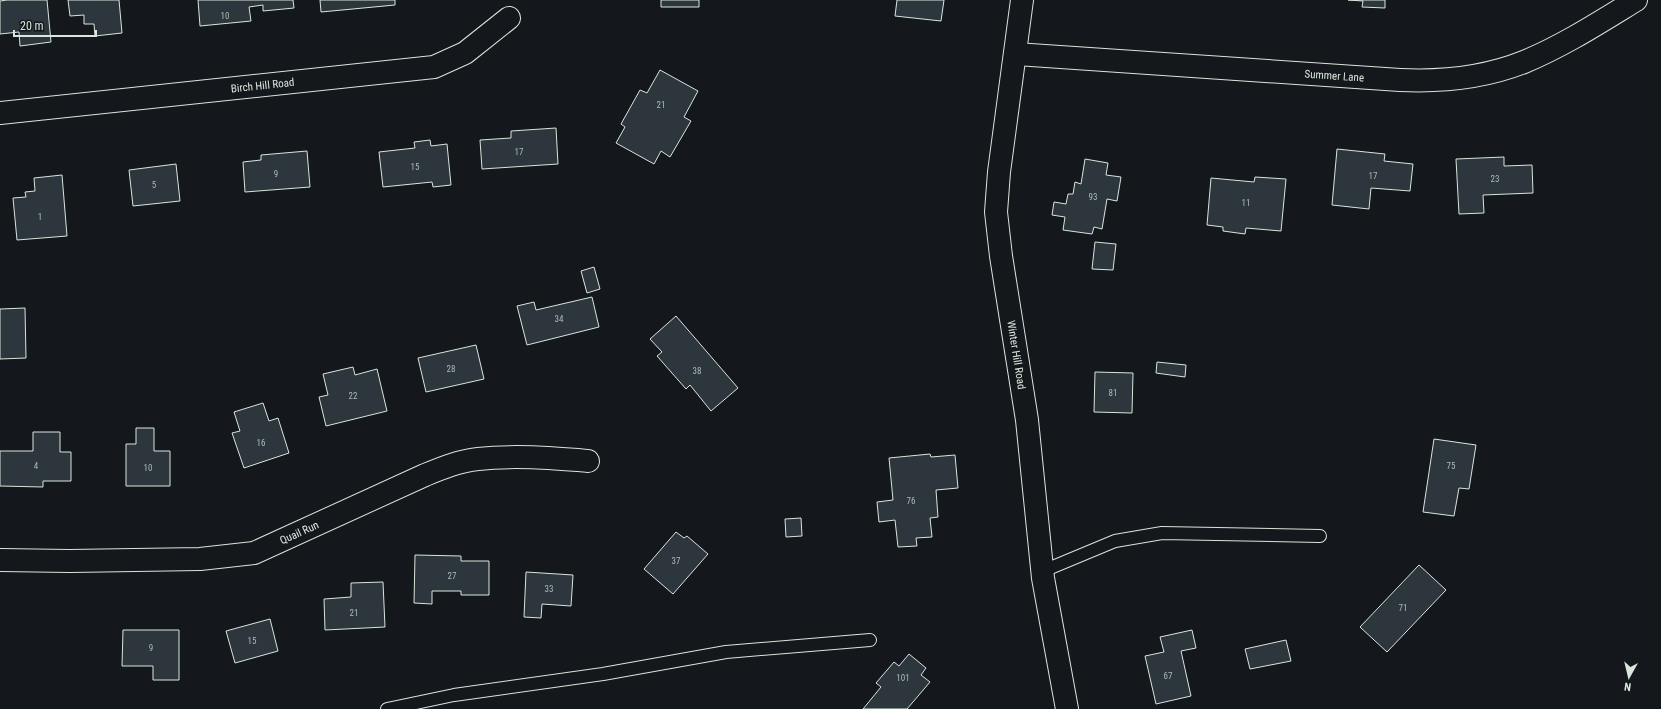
<svg xmlns="http://www.w3.org/2000/svg" width="1661" height="709" font-family="'Roboto Condensed',sans-serif">
  <rect width="100%" height="100%" fill="#14181c"/>
  <path fill="#2c363c" stroke="#d8e6dc" d="M 7,0 L 47,0 L 51,42 L 20,46 L 19,32 L 0,34 L 0,1 Z
    M 68,0 L 119,0 L 122,33 L 95,36 L 94,24 L 84,24 L 84,15 L 70,16 Z
    M 198,0 L 293,0 L 294,8 L 263,11 L 263,5 L 249,7 L 251,21 L 200,26 Z
    M 320,0 L 395,0 L 395,5 L 321,12 Z
    M 661,0 L 699,0 L 699,7 L 661,7 Z
    M 897,0 L 944,0 L 941,21 L 895,16 Z
    M 1348,0 L 1385,0 L 1385,8 L 1362,7 L 1363,1 Z
    M 660,70 L 698,91 L 684,117 L 691,121 L 670,157 L 661,151 L 654,164 L 616,143 L 625,127 L 621,124 L 640,90 L 647,93 Z
    M 556,128 L 558,164 L 482,169 L 480,140 L 511,138 L 511,131 Z
    M 430,140 L 431,146 L 447,144 L 451,185 L 433,187 L 432,182 L 383,187 L 379,152 L 415,148 L 414,142 Z
    M 1337,149 L 1385,154 L 1384,161 L 1413,164 L 1410,191 L 1371,188 L 1369,209 L 1332,205 Z
    M 307,151 L 310,187 L 245,192 L 243,162 L 261,160 L 261,155 Z
    M 1504,157 L 1504,166 L 1532,165 L 1533,193 L 1483,195 L 1484,213 L 1459,214 L 1456,159 Z
    M 1085,159 L 1108,163 L 1106,175 L 1121,177 L 1117,201 L 1107,199 L 1102,229 L 1094,227 L 1092,234 L 1063,230 L 1065,217 L 1052,215 L 1054,202 L 1066,204 L 1068,194 L 1073,194 L 1075,182 L 1081,184 Z
    M 176,164 L 180,201 L 133,206 L 129,170 Z
    M 62,175 L 67,236 L 17,240 L 13,198 L 26,197 L 25,192 L 35,191 L 34,178 Z
    M 1255,177 L 1286,179 L 1281,231 L 1246,228 L 1245,234 L 1223,231 L 1223,227 L 1207,225 L 1211,178 L 1254,182 Z
    M 1095,242 L 1116,244 L 1113,270 L 1092,269 Z
    M 594,267 L 600,289 L 587,293 L 581,271 Z
    M 592,297 L 599,327 L 527,345 L 517,306 L 534,302 L 536,310 Z
    M 25,308 L 26,358 L 0,359 L 0,309 Z
    M 676,316 L 738,388 L 711,411 L 690,385 L 686,389 L 657,356 L 662,352 L 650,339 Z
    M 476,345 L 484,379 L 426,392 L 418,358 Z
    M 1157,362 L 1186,365 L 1185,377 L 1156,373 Z
    M 353,367 L 355,375 L 377,369 L 387,411 L 326,426 L 319,397 L 328,395 L 323,374 Z
    M 1095,372 L 1133,373 L 1132,413 L 1094,412 Z
    M 263,403 L 269,421 L 278,418 L 289,453 L 244,468 L 232,433 L 240,431 L 234,412 Z
    M 136,428 L 154,428 L 154,451 L 170,451 L 170,486 L 126,486 L 126,444 L 136,444 Z
    M 33,432 L 60,432 L 60,452 L 71,452 L 71,481 L 43,481 L 43,487 L 0,486 L 0,451 L 33,451 Z
    M 1434,439 L 1476,445 L 1469,489 L 1459,488 L 1454,516 L 1423,512 Z
    M 930,454 L 931,457 L 955,455 L 958,488 L 936,490 L 938,517 L 930,518 L 932,537 L 916,538 L 917,546 L 898,547 L 895,520 L 879,522 L 877,502 L 893,500 L 889,458 Z
    M 801,518 L 802,536 L 786,537 L 785,519 Z
    M 676,532 L 684,538 L 687,536 L 708,554 L 673,594 L 644,569 Z
    M 415,555 L 461,556 L 461,561 L 489,561 L 489,595 L 461,595 L 461,591 L 432,591 L 432,604 L 414,603 Z
    M 1419,565 L 1446,590 L 1387,652 L 1360,627 Z
    M 526,572 L 573,575 L 571,606 L 542,604 L 541,618 L 524,617 Z
    M 383,582 L 385,627 L 325,630 L 324,599 L 351,597 L 351,583 Z
    M 270,619 L 278,651 L 235,663 L 226,631 Z
    M 123,630 L 179,630 L 179,680 L 153,680 L 153,666 L 122,666 Z
    M 1192,630 L 1196,648 L 1181,651 L 1191,696 L 1156,704 L 1145,656 L 1164,652 L 1160,637 Z
    M 1286,640 L 1291,661 L 1250,669 L 1245,649 Z
    M 909,654 L 926,668 L 921,675 L 930,682 L 907,709 L 863,709 L 881,687 L 876,683 L 894,662 L 899,666 Z"/>
  <g fill="none" stroke-linecap="round" stroke-linejoin="round">
    <defs>
      <path id="service" d="M 1043,571 L 1115,541 L 1162,533 L 1320,536
        M 387,709 L 454,695 L 603,674 L 726,652 L 870,640"/>
      <g id="minor">
        <path id="s1" d="M 1022,0 L 999,172 L 996,212 L 1001,256 L 1027,420 L 1043,578 L 1067,709"/>
        <path id="s2" d="M 1015,54 L 1400,80 C 1442,82 1484,78 1524,62 C 1563,46 1600,22 1636,0"/>
        <path id="s3" d="M 0,113 L 434,67 L 465,53 L 509,18"/>
        <path id="s4" d="M 0,560 L 70,561 L 200,559 L 254,553 L 425,475 C 442,468 459,461 478,459 C 515,455 551,458 588,461"/>
      </g>
    </defs>
    <use href="#service" stroke="#d8e6dc" stroke-width="14"/>
    <use href="#minor" stroke="#d8e6dc" stroke-width="24"/>
    <use href="#service" stroke="#14181c" stroke-width="12"/>
    <use href="#minor" stroke="#14181c" stroke-width="22"/>
  </g>
  <g text-anchor="middle" stroke-width="3" stroke-linejoin="round" paint-order="stroke">
    <g font-size="9" fill="#adbab4">
      <text x="225" y="19">10</text>
      <text x="661" y="108">21</text>
      <text x="519" y="155">17</text>
      <text x="415" y="170">15</text>
      <text x="276" y="177">9</text>
      <text x="1373" y="179">17</text>
      <text x="1495" y="182">23</text>
      <text x="154" y="188">5</text>
      <text x="1093" y="200">93</text>
      <text x="1246" y="206">11</text>
      <text x="40" y="220">1</text>
      <text x="559" y="322">34</text>
      <text x="451" y="372">28</text>
      <text x="697" y="374">38</text>
      <text x="1113" y="396">81</text>
      <text x="353" y="399">22</text>
      <text x="261" y="446">16</text>
      <text x="36" y="469">4</text>
      <text x="1451" y="469">75</text>
      <text x="148" y="471">10</text>
      <text x="911" y="504">76</text>
      <text x="676" y="564">37</text>
      <text x="452" y="579">27</text>
      <text x="549" y="592">33</text>
      <text x="1403" y="611">71</text>
      <text x="354" y="616">21</text>
      <text x="252" y="644">15</text>
      <text x="151" y="651">9</text>
      <text x="1168" y="679">67</text>
      <text x="903" y="681">101</text>
    </g>
    <g font-size="11" fill="#d8e6dc" stroke="#14181c">
      <text dy="4" stroke="none"><textPath href="#s2" startOffset="320">Summer Lane</textPath></text>
      <text dy="4" stroke="none"><textPath href="#s3" startOffset="264">Birch Hill Road</textPath></text>
      <text dy="4" stroke="none"><textPath href="#s1" startOffset="358">Winter Hill Road</textPath></text>
      <text dy="4" stroke="none"><textPath href="#s4" startOffset="304">Quail Run</textPath></text>
    </g>
  </g>
  <g transform="translate(1629 677) rotate(188)" stroke="#14181c" stroke-width="3" paint-order="stroke">
  <path d="M0-3L7 15L0 10L-7 15Z" fill="#d8e6dc"/>
  <text y="-6" font-size="11" font-weight="bold" text-anchor="middle" fill="#d8e6dc">N</text>
  </g>
  <path d="M14 30v6h82v-6" fill="none" stroke="#d8e6dc" stroke-width="2"/>
  <text x="20" y="30" font-size="12" fill="#d8e6dc" stroke="#14181c" stroke-width="3" paint-order="stroke">20 m</text>
</svg>
